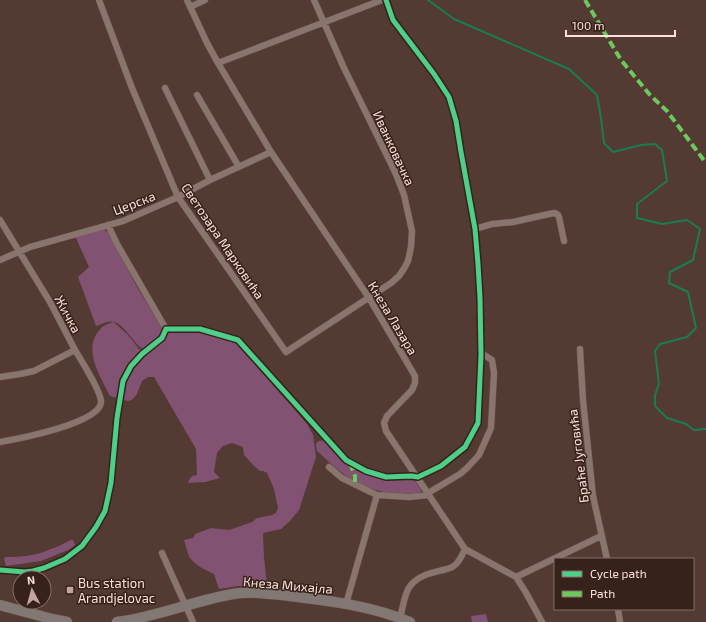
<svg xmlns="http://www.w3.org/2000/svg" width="706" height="622" font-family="'Exo 2',sans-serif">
  <rect width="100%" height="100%" fill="#533a32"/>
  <path fill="#815271" d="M 104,230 L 108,232 L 137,287 L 160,324 C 161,326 163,327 163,330 C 164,337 148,345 143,349 C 132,343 122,318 108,322 C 104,322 100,325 96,326 L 78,277 L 89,267 L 75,236 L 93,231 Z
    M 113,322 L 116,324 L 128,335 L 139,349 L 148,353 L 162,341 L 165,336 L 170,331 L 196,332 L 220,337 L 237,344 L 307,424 L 313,435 L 316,457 L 299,510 L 290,521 L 281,529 L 263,533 L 264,557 L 267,586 L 238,586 L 219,589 L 214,574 C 206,570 196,566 190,558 C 187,553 186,546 184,540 L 193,538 L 195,534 L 211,528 L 229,530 L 252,522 L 257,518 L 272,515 L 276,513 L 278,508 L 274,489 L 267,473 L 263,471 L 260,471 L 254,466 L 244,455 L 243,447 L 232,443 L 223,446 L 217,453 L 214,472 L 220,478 L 205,482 L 188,483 L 189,480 L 192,476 L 197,475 L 196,449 L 154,377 L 148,377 L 142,381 L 137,394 L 132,400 L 128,401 L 110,396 C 101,378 84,352 97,333 C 99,331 101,327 104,326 C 106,324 110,323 113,322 Z
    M 324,440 L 345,461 L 361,472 L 381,478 L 411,478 L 415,481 L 421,490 L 421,492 C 414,494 406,494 399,494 C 379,493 357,485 341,472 C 333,466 325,458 317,451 L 316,446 L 316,443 L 319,441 Z
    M 71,540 L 73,540 L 75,545 L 68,550 L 41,561 L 6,566 L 4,559 L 5,557 C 21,557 36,556 51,549 C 58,547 64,543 71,540 Z
    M 486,614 L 488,622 L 472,622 L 471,616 Z"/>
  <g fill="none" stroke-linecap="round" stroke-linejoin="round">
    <path stroke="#187d4f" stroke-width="2" d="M 428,0 L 454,19 L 569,69 L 597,95 L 601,118 L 604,143 L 613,152 L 641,145 L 655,144 L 662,150 L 667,181 L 637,204 L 637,218 L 662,224 L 687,220 L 700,229 L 693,260 L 670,272 L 669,283 L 688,292 L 696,328 L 687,337 L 660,344 L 655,351 L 659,384 L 655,395 L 655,406 L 667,418 L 686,424 L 694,430 L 706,429"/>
    <defs>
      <path id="street" d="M 99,0 L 132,88 L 178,197 L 286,352 L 391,283 L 399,276 L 405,267 L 408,261 L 411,247 L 412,231 L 404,195 L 401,187 L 395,172 L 344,68 L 314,0
        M 187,0 L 207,43 L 218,63 L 271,152 L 369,298 L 415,376 L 415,383 L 412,390 L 387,416 L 384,423 L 386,431 L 465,549 L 516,577 L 525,591 L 542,622
        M 190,7 L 205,0
        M 218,63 L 382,0
        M 165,88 L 210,180
        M 197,95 L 239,167
        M 0,220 L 50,302 L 75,350 L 34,371 L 20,374 L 0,377
        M 108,225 L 117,244 L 166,329
        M 475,229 L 492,224 L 513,222 L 549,214 L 555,213 L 558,215 L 559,217 L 564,241
        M 0,260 L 30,247 L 123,221 L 178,197 L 210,180 L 271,152
        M 580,349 L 583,400 L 593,496 L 607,559
        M 0,442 C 17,439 103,423 101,401 C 100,389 82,362 75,350
        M 329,467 L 342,478 L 377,495 L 409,497 L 429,495
        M 428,493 L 460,474 L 467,468 L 479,455 L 491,428 L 494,373 L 492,360 L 481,353
        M 162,553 L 193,622
        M 0,570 L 25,572 L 33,571 L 44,568 L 65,559 L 82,546 L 96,527 L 105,511 L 111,483 L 117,418 L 123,381 L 131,366 L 142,354 L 162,338 L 166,329 L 200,329 L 238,340 L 346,460 L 366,471 L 386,477 L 411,476 L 418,477 L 441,466 L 465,447 L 478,423 L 481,355 L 480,298 L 478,264 L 475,229 L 461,152 L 456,121 L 449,97 L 434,74 L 393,20 L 386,0
        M 516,577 L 601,536
        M 346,604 L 377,495
        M 618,609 L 620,622
        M 400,618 C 403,608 404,594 410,586 C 419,575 431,573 443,570 C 447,569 452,568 455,565 C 460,561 462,555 465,549"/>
      <path id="primary" d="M 0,605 L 52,619 L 67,622
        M 117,622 C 156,617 193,601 233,594 C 252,591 271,594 290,596 C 331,601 372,606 410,622"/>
    </defs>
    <use href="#street" stroke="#6e5851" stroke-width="7"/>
    <use href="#primary" stroke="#6e5851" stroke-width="11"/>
    <use href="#street" stroke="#89756e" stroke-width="6"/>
    <use href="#primary" stroke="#817874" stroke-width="10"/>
    <path stroke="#6dc95d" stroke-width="4" stroke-dasharray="8 4" stroke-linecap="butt" d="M 585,0 L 621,60 L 650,95 L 667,111 L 706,163
      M 350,463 L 355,476 L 355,485"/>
    <defs>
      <path id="cycleway" d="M 0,570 L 25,572 L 33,571 L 44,568 L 65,559 L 82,546 L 96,527 L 105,511 L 111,483 L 117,418 L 123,381 L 131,366 L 142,354 L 162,338 L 166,329 L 200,329 L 238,340 L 346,460 L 366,471 L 386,477 L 411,476 L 418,477 L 441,466 L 465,447 L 478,423 L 481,355 L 480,298 L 478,264 L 475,229 L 461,152 L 456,121 L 449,97 L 434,74 L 393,20 L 386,0"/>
    </defs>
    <use href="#cycleway" stroke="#37211b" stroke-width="8"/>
    <use href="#cycleway" stroke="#4dcf88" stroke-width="5"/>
  </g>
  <rect fill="#c2a69e" stroke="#37211b" stroke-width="1.5" x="66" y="586" width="8" height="8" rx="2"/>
  <g text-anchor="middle" stroke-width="3" stroke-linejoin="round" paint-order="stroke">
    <g font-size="13" fill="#fee0d8" stroke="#37211b">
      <text transform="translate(394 148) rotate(65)" y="5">Иванковачка</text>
      <text transform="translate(134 203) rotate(-21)" y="5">Церска</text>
      <text transform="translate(223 241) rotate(56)" y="5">Светозара Марковића</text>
      <text transform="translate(68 314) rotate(62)" y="5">Жичка</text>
      <text transform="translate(393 318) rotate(59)" y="5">Кнеза Лазара</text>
      <text transform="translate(578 456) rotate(-97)" y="5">Браће Југовића</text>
      <text transform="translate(288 585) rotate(5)" y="5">Кнеза Михајла</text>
    </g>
    <g font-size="13" fill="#fee0d8" stroke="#37211b" text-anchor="start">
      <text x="78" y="588">Bus station<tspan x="78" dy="15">Arandjelovac</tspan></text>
    </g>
  </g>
  <rect x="554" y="558" width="140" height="52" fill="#37211b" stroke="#876d67"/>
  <rect x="562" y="571" width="20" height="6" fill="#4dcf88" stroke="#876d67"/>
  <text x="590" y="578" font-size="12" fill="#fee0d8">Cycle path</text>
  <rect x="562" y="591" width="20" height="6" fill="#6dc95d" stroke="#876d67"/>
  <text x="590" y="598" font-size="12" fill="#fee0d8">Path</text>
  <g transform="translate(32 590) rotate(354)"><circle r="19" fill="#37211b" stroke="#876d67"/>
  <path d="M0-3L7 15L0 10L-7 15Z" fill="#c2a69e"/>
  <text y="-6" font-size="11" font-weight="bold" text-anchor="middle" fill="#fee0d8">N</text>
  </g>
  <path d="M566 30v6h109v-6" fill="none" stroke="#fee0d8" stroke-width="2"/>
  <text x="572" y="30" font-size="12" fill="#fee0d8" stroke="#37211b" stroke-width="3" paint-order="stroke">100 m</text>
</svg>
